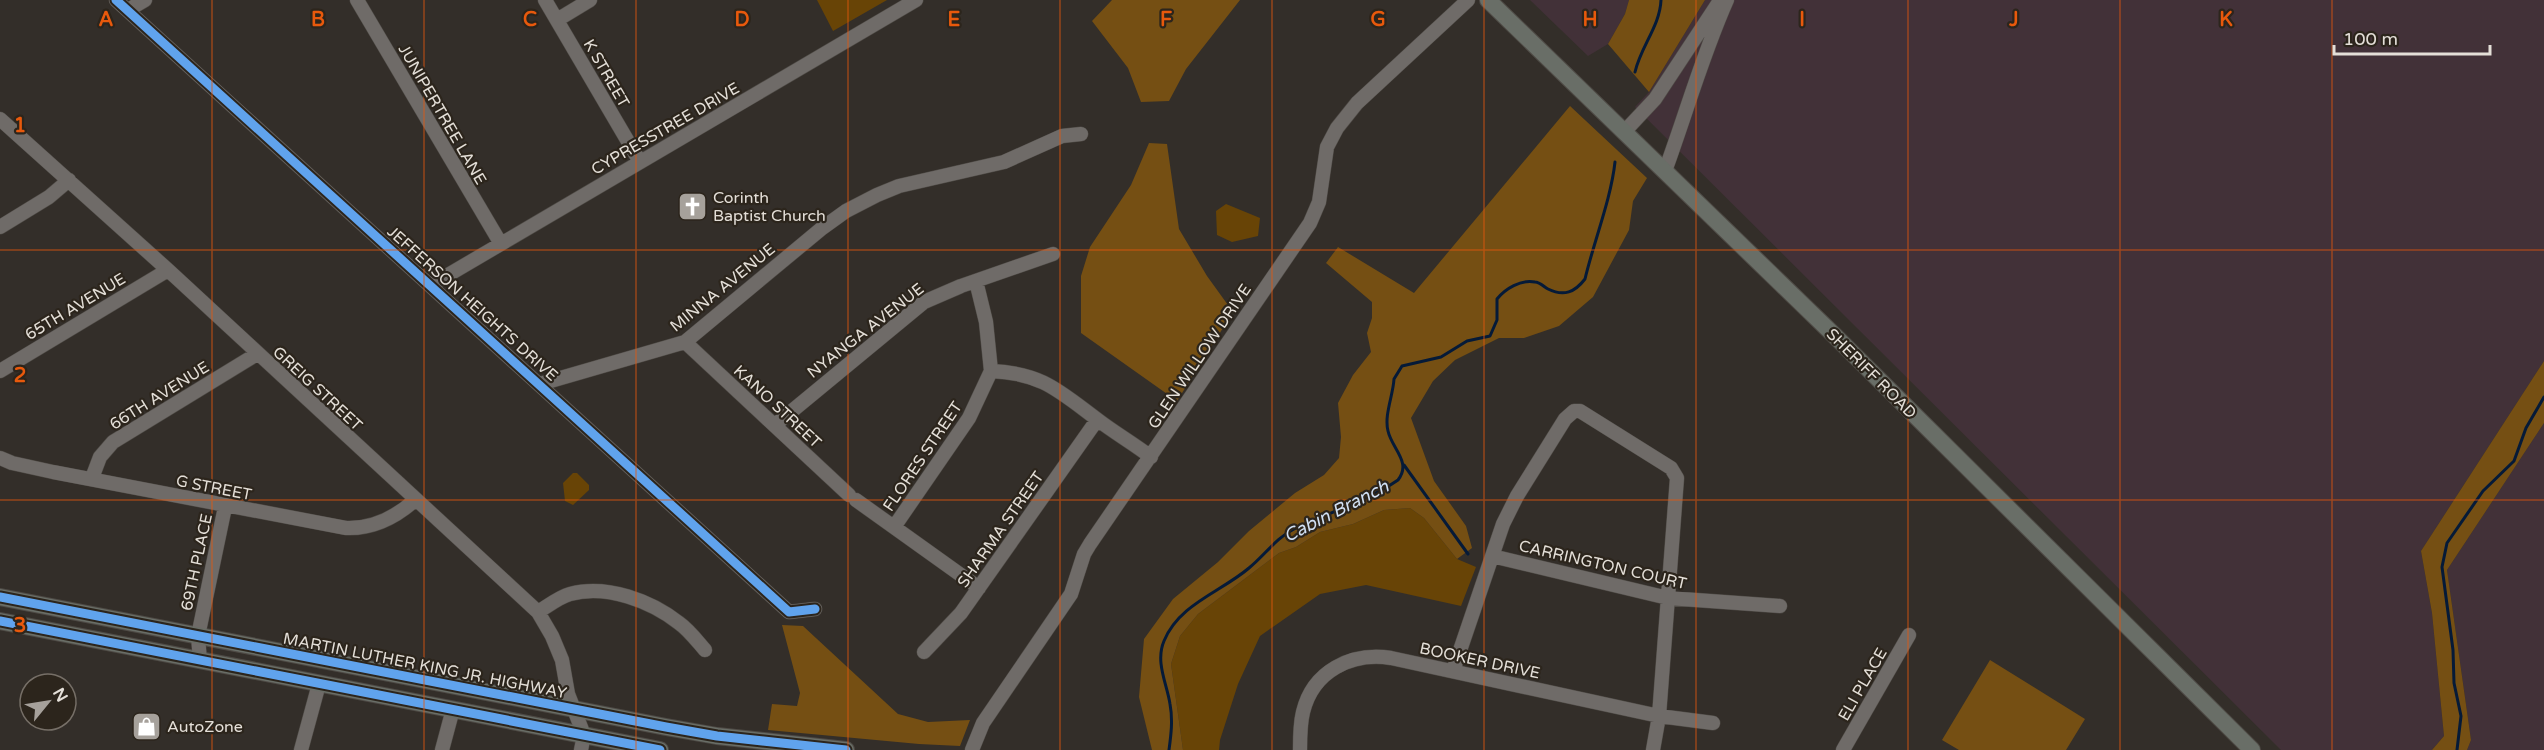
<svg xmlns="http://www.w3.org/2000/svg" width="2544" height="750" font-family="'Varela Round',sans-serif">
  <rect width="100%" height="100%" fill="#332e29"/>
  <path fill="#423138" d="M 1530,0 L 1629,0 L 1625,14 L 1608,44 L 1588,56 Z
    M 1705,0 L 2544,0 L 2544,361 L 2421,551 L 2432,613 L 2444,736 L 2432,750 L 2281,750 L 1635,107 L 1649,92 Z
    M 2544,423 L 2544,750 L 2467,750 L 2471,740 L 2447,570 Z"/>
  <path fill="#684406" d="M 817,0 L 887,0 L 833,31 Z
    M 1226,204 L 1260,218 L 1258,236 L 1232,242 L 1217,235 L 1216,211 Z
    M 573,473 L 577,473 L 589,485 L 589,490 L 573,505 L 565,501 L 563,483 Z
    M 1410,508 L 1424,518 L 1457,559 L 1476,567 L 1461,606 L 1366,585 L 1320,594 L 1260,636 L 1238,684 L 1220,740 L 1219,750 L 1183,750 L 1171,664 L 1180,636 L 1198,614 L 1279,553 L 1296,547 L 1320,532 L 1353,524 L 1384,510 Z"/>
  <path fill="#754f13" d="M 1112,0 L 1240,0 L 1186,69 L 1169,101 L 1141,102 L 1128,68 L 1092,21 Z
    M 1629,0 L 1705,0 L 1649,92 L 1608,44 L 1625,14 Z
    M 1570,106 L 1647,178 L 1633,201 L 1629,230 L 1593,297 L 1559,326 L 1524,338 L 1499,338 L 1455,360 L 1433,381 L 1411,418 L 1434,481 L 1466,526 L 1472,548 L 1457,559 L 1424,518 L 1410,508 L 1384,510 L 1353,524 L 1320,532 L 1296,547 L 1279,553 L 1198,614 L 1180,636 L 1171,664 L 1183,750 L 1152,750 L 1139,697 L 1144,639 L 1173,599 L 1218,562 L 1249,531 L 1295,493 L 1324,475 L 1339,458 L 1341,437 L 1338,403 L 1353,375 L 1371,352 L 1367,333 L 1372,318 L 1372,302 L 1326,263 L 1338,247 L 1414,293 Z
    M 1149,143 L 1167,144 L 1179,229 L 1207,276 L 1233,312 L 1177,401 L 1081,333 L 1081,276 L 1090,247 L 1131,185 Z
    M 2544,361 L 2544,423 L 2447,570 L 2471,740 L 2467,750 L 2432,750 L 2444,736 L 2432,613 L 2421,551 Z
    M 782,625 L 803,626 L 898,714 L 928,722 L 970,720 L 960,746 L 919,744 L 768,730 L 772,704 L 797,706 L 800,693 Z
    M 1990,660 L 2085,719 L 2066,750 L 1959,750 L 1942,740 Z"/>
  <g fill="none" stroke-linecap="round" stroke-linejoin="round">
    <path stroke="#051a38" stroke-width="3" d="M 1635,72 C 1641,46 1660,26 1661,0
      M 1404,465 L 1468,554
      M 1169,750 C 1171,735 1173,720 1170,704 C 1167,684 1155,662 1164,641 C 1179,604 1221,592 1249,568 C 1265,555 1276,538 1294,529 C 1329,512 1366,502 1398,480 C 1412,462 1392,449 1388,431 C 1384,415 1393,396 1394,379 L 1402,366 L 1441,357 L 1467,341 L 1490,336 L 1497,320 L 1497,299 C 1505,289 1521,279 1535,282 C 1540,282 1544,287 1548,289 C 1564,297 1575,292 1585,279 C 1594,241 1611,199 1615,162
      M 2457,750 L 2461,716 L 2454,683 L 2453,650 L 2442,567 L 2447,543 L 2483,491 L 2514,461 L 2526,428 L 2544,397"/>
    <defs>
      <path id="minor" d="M 116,0 L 789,612 L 815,609
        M 357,0 L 501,244
        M 545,0 L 640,162
        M 128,10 L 145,0
        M 557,20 L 590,0
        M 0,119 L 168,270 L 538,612 L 552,636 L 562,660 L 568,694 L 584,735 L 581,750
        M 1624,132 L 1655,99 L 1719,2
        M 1665,171 C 1686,114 1702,56 1727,0
        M 0,227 L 49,197 L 69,180
        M 431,285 L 916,0
        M 685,342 L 849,495
        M 0,371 L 168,270
        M 991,371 C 1042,373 1059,391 1098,420 C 1115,433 1134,444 1151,457
        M 540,384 L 685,342 L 821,229 L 846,211 L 877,195 L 899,186 L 1004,162 L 1062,136 L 1081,134
        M 775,425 L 924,302 L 961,286 L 1053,254
        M 0,458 L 12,463 L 53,472 L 346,528 C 372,529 396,517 415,500
        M 92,478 L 100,457 L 113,442 L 257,354
        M 856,500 L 979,588
        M 894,527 L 969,418 L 991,371 L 986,322 L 976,281
        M 1492,556 L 1668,598 L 1780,606
        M 538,612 C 548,606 559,597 570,594 C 607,584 651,601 679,623 C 689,630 697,641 705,650
        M 924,652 L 961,613 L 1097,420
        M 200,661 L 198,636 L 225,507
        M 1453,671 L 1503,524 L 1517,496 L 1565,419 L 1574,411 L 1580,411 L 1671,468 L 1677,478 L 1659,716 L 1653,750
        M 301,750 L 319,684
        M 442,750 L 453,709
        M 972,750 L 983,723 L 1071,594 L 1084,554 L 1090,544 L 1310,223 L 1319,202 L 1327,147 L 1337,128 L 1357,103 L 1468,0
        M 1300,750 C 1300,737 1300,724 1303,712 C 1313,671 1351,652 1391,658 L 1659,716 L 1713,723
        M 1843,750 L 1909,635"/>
      <path id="major" d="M 1488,0 L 1835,336 L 2252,750
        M 0,597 L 666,727 L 717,736 L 846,750
        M 0,621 L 660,750"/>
    </defs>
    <use href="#minor" stroke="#4f4b46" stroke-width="15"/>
    <use href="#major" stroke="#4f4b46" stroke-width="18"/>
    <use href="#minor" stroke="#6f6b68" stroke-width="14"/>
    <use href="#major" stroke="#696e67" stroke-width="16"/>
    <defs>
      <path id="cycleway" d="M 116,0 L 789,612 L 815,609
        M 0,597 L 666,727 L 717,736 L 846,750
        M 0,621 L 660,750"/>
    </defs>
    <use href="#cycleway" stroke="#2c251c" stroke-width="13"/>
    <use href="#cycleway" stroke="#60a3ed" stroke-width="9"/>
  </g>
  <path fill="none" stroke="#e8590c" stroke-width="1.5" stroke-opacity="0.55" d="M 212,0 L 212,750M 424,0 L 424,750M 636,0 L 636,750M 848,0 L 848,750M 1060,0 L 1060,750M 1272,0 L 1272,750M 1484,0 L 1484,750M 1696,0 L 1696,750M 1908,0 L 1908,750M 2120,0 L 2120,750M 2332,0 L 2332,750M 0,250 L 2544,250M 0,500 L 2544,500"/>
  <defs>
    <symbol id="church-square" viewBox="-11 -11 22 22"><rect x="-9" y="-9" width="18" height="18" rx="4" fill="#a6a19b" stroke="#2c251c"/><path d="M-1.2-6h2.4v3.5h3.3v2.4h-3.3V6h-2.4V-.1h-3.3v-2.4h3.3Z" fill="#fff"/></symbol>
    <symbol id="shop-square" viewBox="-11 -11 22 22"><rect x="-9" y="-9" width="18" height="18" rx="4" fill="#a6a19b" stroke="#2c251c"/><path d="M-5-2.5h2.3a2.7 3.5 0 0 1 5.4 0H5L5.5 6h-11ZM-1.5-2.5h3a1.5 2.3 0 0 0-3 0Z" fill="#fff"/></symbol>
  </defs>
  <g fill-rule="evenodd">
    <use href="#church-square" x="676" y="190" width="33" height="33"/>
    <use href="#shop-square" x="130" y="710" width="33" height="33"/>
  </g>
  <g text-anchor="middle" stroke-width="4.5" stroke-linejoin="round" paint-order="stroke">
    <g font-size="16" fill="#e4dfd8" stroke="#2c251c">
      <text transform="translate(607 73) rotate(60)" y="6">K STREET</text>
      <text transform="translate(443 114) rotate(60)" y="6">JUNIPERTREE LANE</text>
      <text transform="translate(665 128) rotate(-30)" y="6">CYPRESSTREE DRIVE</text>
      <text transform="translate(722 287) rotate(-39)" y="6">MINNA AVENUE</text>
      <text transform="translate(473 303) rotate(42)" y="6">JEFFERSON HEIGHTS DRIVE</text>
      <text transform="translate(75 306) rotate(-31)" y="6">65TH AVENUE</text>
      <text transform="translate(865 330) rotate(-38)" y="6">NYANGA AVENUE</text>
      <text transform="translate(1199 356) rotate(-56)" y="6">GLEN WILLOW DRIVE</text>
      <text transform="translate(1872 373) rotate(45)" y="6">SHERIFF ROAD</text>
      <text transform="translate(318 388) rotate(43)" y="6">GREIG STREET</text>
      <text transform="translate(159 395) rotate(-32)" y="6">66TH AVENUE</text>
      <text transform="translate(778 406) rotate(43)" y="6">KANO STREET</text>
      <text transform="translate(922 456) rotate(-56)" y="6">FLORES STREET</text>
      <text transform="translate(214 487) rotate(11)" y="6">G STREET</text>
      <text transform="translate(1000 529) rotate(-55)" y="6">SHARMA STREET</text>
      <text transform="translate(196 562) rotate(-78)" y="6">69TH PLACE</text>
      <text transform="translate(1603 564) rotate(13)" y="6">CARRINGTON COURT</text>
      <text transform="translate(1480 660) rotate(12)" y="6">BOOKER DRIVE</text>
      <text transform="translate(425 665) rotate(11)" y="6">MARTIN LUTHER KING JR. HIGHWAY</text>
      <text transform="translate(1862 684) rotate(-60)" y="6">ELI PLACE</text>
    </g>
    <g font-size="16" fill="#e4dfd8" stroke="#2c251c" text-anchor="start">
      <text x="713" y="203">Corinth<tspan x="713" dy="18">Baptist Church</tspan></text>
      <text x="167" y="732">AutoZone</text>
    </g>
    <g font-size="18" font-style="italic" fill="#d1e0f3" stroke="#2c251c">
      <text transform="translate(1336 511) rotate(-27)" y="6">Cabin Branch</text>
    </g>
  </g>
  <g font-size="20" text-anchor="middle" font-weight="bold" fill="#e8590c" stroke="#2c251c" stroke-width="4.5" stroke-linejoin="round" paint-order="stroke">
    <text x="106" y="26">A</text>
    <text x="318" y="26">B</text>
    <text x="530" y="26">C</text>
    <text x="742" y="26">D</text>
    <text x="954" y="26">E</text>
    <text x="1166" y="26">F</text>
    <text x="1378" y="26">G</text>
    <text x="1590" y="26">H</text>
    <text x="1802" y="26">I</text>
    <text x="2014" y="26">J</text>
    <text x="2226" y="26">K</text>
    <text x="20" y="132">1</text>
    <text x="20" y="382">2</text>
    <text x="20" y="632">3</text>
  </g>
  <g transform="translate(48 702) rotate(60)"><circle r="28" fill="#2c251c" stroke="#766f67" stroke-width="1.5"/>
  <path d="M0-4.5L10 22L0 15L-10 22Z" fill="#a6a19b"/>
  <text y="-9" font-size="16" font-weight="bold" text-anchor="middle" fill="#e4dfd8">N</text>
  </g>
  <path d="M2334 45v9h156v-9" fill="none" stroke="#e4dfd8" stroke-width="3"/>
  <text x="2343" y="45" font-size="18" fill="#e4dfd8" stroke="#2c251c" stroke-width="4.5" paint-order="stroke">100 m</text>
</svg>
